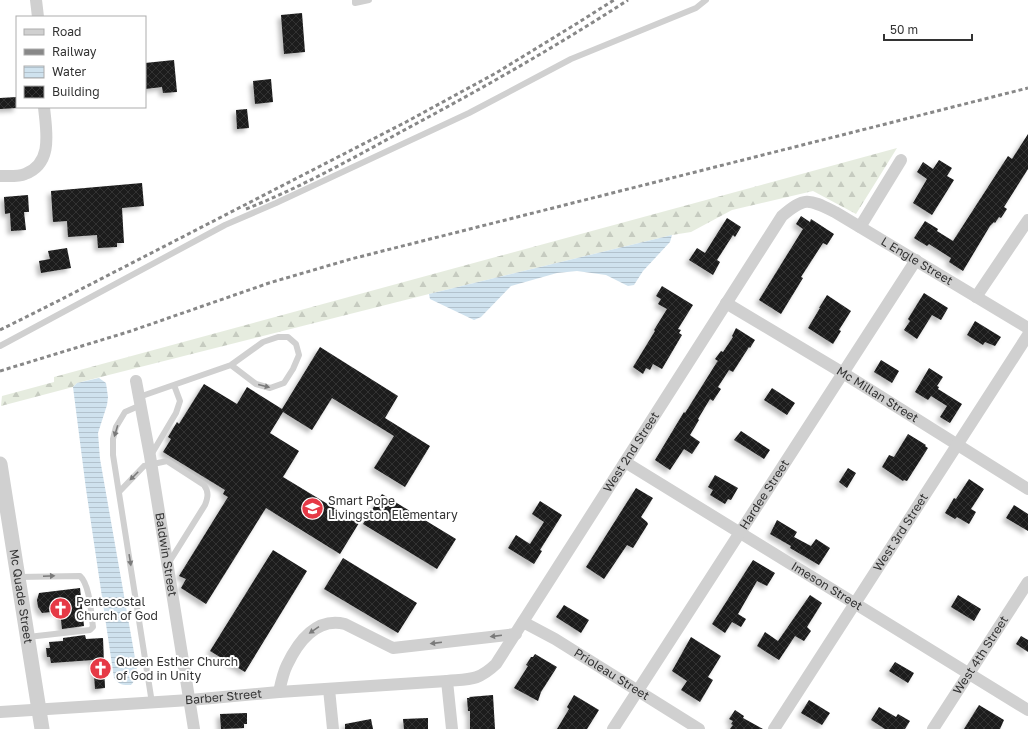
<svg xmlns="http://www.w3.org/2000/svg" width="1028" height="729" font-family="'Golos Text',sans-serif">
  <defs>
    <pattern id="forest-firs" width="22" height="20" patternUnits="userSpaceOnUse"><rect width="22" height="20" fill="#e6ecdf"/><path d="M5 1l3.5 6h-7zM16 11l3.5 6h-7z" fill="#c6cbc0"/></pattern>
    <pattern id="water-rules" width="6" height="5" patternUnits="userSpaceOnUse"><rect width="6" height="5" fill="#cfe2ee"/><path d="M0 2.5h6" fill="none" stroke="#b2c2cd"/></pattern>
    <pattern id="building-cross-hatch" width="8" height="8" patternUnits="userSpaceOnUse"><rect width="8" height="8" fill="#1a1a1a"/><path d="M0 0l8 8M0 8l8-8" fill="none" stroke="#333"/></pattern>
    <filter id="shadow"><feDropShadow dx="-3.5" dy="3.5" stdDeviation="2" flood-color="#0004"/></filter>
  </defs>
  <rect width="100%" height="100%" fill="#fff"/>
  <path fill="url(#forest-firs)" d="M 897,148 L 856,214 L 813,191 L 732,210 L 691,232 L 672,235 L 429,294 L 77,383 L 73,387 L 1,406 L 2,396 L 54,382 L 54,377 Z"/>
  <path fill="url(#water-rules)" d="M 672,235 L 670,242 L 643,271 L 634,285 L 628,286 L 606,275 L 577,271 L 557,273 L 511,286 L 481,317 L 474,320 L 430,299 L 429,294 Z
    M 99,378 L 106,383 L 108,397 L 107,405 L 98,433 L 100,459 L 135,658 C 137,668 139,677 131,685 C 123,685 119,685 114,678 L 86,489 L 73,387 L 77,383 Z"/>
  <path fill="url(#building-cross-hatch)" filter="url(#shadow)" d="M 302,13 L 305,52 L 284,54 L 281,15 Z
    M 174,60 L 177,92 L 163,93 L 162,87 L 145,89 L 145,63 Z
    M 271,79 L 273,102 L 255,104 L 253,81 Z
    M 17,97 L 17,108 L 0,109 L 0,98 Z
    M 247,109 L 249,128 L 237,129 L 236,110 Z
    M 1028,134 L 1028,169 L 1004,207 L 1007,209 L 1001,218 L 999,217 L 995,223 L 994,222 L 990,226 L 963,271 L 949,262 L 951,258 L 929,244 L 927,246 L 914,238 L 925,221 L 938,229 L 937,231 L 953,241 L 1008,156 L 1012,159 Z
    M 939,160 L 952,168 L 947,176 L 954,180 L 932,215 L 913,203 L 927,179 L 917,172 L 923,162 L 933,169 Z
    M 142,183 L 144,206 L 122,208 L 124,243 L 117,243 L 117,247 L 98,248 L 97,235 L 68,237 L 67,221 L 53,222 L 51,191 Z
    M 28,195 L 29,212 L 24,212 L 26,230 L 11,231 L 10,213 L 5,214 L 4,197 Z
    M 801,216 L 810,222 L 811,219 L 834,234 L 827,245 L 823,243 L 801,277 L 803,278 L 781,314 L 759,300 L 803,229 L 796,224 Z
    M 727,218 L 741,227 L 735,237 L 733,235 L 717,260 L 720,262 L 713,275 L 689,260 L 697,248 L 705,253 Z
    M 67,248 L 71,268 L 41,273 L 39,261 L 50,259 L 48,251 Z
    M 662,286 L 693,305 L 678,329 L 681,330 L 679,333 L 682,335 L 662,369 L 653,364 L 650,370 L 646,368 L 643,374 L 633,367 L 655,331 L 654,330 L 667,309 L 658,304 L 661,299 L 656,296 Z
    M 924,293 L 948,308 L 941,320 L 932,315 L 917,339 L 904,330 L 910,321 L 908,319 Z
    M 827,295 L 851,311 L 839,330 L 841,331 L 833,344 L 808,328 L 820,308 L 819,308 Z
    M 975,321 L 1001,337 L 995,346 L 985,342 L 983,345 L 967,335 Z
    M 736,328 L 755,340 L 750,348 L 749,347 L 733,372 L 729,370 L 718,387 L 721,389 L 713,401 L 710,399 L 698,419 L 699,420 L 690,435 L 700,442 L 692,454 L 684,449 L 670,470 L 655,460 L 684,412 L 685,413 L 717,362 L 718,361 L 715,359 L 721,351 L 723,352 L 733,337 L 732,336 Z
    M 320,347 L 398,396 L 385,418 L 430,446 L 405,487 L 374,468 L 394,436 L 332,398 L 312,430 L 283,412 L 270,433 L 299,451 L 283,477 L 359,523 L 340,554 L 266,508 L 206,604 L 181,588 L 186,579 L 179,576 L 228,497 L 223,494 L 225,490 L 163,452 L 171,439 L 168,437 L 177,422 L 179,424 L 204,384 L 237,404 L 247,387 L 282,409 Z
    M 881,360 L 899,371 L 892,383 L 874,372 Z
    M 929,368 L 943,377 L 937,386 L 939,387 L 938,389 L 962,404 L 950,423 L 940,417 L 947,406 L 931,396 L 928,400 L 915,392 Z
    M 772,388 L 795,403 L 787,415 L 764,400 Z
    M 741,431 L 770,450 L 764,459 L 734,440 Z
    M 908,434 L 926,445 L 925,446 L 928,448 L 907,481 L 904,480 L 903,481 L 882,467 L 889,455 L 894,457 Z
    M 848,468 L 856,473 L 847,488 L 839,482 Z
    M 715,475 L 738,488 L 731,500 L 728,499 L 725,504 L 710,495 L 713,490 L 708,487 Z
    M 969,479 L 984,489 L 971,509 L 976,512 L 969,524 L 957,517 L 955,519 L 945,513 L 954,498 L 956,499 Z
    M 636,488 L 653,498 L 641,517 L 647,522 L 648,524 L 633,548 L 627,545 L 604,579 L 586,567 Z
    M 382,494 L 456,539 L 437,569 L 363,524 Z
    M 540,501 L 562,515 L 540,550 L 542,551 L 534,564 L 508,548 L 516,535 L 530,544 L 544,522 L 532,514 Z
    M 1014,505 L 1028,514 L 1028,531 L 1006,518 Z
    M 777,520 L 797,532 L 794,537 L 811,546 L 816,539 L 830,548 L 819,565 L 790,548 L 791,546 L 770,534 Z
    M 273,550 L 307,571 L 245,672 L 210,651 Z
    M 343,558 L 417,603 L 398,633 L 324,589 Z
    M 753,560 L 775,573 L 767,586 L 757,581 L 738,614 L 746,619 L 741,627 L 732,622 L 725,633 L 712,624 Z
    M 80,588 L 84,626 L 62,629 L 60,611 L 42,613 L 38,607 L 37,600 L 39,593 Z
    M 810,595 L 822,603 L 807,627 L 811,631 L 804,641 L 795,636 L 779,660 L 757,646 L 765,632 L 778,641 Z
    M 958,595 L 981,609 L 974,621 L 951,607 Z
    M 564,605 L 589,620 L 581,633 L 556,617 Z
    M 85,635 L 86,639 L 103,638 L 105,688 L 95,689 L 93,660 L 51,663 L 50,657 L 47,657 L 46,648 L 50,648 L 49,642 L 63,641 L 63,638 Z
    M 1021,636 L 1028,640 L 1028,652 L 1016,644 Z
    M 691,637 L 721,656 L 708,677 L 713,680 L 700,702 L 681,690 L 687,681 L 672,671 Z
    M 535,654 L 557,667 L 541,692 L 538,701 L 514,688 L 528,666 L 526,665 L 531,657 L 533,657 Z
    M 895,662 L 914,673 L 908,683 L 889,671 Z
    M 493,695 L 495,729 L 470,729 L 470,711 L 468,711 L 467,698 L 470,698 L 469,697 Z
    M 574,695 L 599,710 L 587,729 L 557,729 L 569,709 L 567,707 Z
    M 809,700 L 830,713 L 822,725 L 801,713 Z
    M 979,705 L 1004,720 L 1000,729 L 964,729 Z
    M 879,707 L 896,717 L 898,714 L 910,721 L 905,729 L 885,729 L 871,720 Z
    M 735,710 L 744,716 L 743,718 L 763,729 L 730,729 L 733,725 L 731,724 L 733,721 L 729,719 Z
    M 247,713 L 247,724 L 244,724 L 244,728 L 221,729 L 220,714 Z
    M 428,718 L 428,729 L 404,729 L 403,719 Z
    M 371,719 L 373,729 L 345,729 L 345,724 Z"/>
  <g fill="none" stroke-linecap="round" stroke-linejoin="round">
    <path stroke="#d0d0d0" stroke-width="6" d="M 355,0 L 355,3 L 369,0
      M 0,346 L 225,225 L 276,203 L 469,113 L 571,59 L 696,8 L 706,0
      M 139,397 L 231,365 L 263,342 L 278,337 L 288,337 L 296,344 L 299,355 L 293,369 L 284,383 L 270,388 L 256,384 L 231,365
      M 141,405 L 125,412 L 116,427 L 113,439 L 113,455 L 152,703
      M 151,455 L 176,413 L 180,401 L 174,385
      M 119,492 L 144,466 L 167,461 L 204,485 C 209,492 208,497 205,505 L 168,564
      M 18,577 L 80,576 C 90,585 91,614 93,627 L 90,630 L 28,637"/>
    <g stroke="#d0d0d0" stroke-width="12">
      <path d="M 36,0 L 38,17"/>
      <path d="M 0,176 C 8,176 18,177 25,174 C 54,163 46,130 44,107"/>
      <path d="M 860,227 L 901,160"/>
      <path d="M 976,297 L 1028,220"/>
      <path id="s1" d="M 726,303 L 843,373 L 1028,489"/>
      <path id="s2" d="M 136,381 L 150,456 L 194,729"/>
      <path id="s3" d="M 625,462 L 1028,710"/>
      <path id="s4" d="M 523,622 L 555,639 L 699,729"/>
      <path d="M 447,681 L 452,729"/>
      <path d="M 329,689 L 333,729"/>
      <path d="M 279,692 C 281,683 283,673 287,665 C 298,642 316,617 345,624 L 393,648 L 516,634"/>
      <path id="s5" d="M 0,712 L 190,700 L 279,692 L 447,681 C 470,679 478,681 496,664 L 782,216 C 805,196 809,199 835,212 L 1028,328"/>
      <path id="s6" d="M 613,729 L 916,260"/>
      <path id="s7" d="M 774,729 L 1028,335"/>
      <path id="s8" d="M 933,729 L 1028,582"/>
    </g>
    <path stroke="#d0d0d0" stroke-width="15" id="s9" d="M 0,464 L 42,729"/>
    <path stroke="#888" stroke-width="3" stroke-dasharray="4 3" stroke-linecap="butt" d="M 246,209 C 302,187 355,157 408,128 C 483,88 557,46 628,0
      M 0,330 L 58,301 L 406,122 L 496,73 L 576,24 L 614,0
      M 0,371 L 131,331 L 269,283 L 351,259 L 1028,88"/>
  </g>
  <defs><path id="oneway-solid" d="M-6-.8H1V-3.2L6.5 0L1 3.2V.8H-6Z"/></defs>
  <g fill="#7a7a7a">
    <use href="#oneway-solid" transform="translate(264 386) rotate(14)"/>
    <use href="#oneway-solid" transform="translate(116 431) rotate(107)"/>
    <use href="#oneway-solid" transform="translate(134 476) rotate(135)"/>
    <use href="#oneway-solid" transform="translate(130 560) rotate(81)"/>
    <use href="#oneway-solid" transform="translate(49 576) rotate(-2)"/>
    <use href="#oneway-solid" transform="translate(314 630) rotate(146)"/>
    <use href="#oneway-solid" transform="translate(496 636) rotate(173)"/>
    <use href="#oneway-solid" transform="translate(436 643) rotate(173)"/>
  </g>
  <defs>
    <symbol id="school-disc" viewBox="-11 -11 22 22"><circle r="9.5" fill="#e63946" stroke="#fff"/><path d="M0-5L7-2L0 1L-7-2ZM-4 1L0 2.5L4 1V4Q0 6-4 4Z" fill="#fff"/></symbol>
    <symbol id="church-disc" viewBox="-11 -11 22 22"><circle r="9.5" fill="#e63946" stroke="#fff"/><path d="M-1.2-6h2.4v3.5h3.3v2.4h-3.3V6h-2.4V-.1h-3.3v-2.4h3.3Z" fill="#fff"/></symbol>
  </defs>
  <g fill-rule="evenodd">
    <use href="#school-disc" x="300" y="496" width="25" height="25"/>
    <use href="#church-disc" x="48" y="596" width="25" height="25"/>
    <use href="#church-disc" x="88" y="656" width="25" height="25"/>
  </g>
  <g text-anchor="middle" stroke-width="4" stroke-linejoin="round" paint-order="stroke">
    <g font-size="12" fill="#333" stroke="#fff">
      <text dy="4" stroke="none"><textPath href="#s5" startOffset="1188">L Engle Street</textPath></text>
      <text dy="4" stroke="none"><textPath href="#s1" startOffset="177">Mc Millan Street</textPath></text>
      <text dy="4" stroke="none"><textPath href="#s5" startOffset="753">West 2nd Street</textPath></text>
      <text dy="4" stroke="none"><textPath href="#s6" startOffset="279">Hardee Street</textPath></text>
      <text dy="4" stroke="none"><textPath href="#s7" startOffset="234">West 3rd Street</textPath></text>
      <text dy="4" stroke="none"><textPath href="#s2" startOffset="176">Baldwin Street</textPath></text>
      <text dy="4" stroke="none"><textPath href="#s3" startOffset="237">Imeson Street</textPath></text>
      <text dy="4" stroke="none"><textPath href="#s9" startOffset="134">Mc Quade Street</textPath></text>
      <text dy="4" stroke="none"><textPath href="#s8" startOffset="88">West 4th Street</textPath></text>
      <text dy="4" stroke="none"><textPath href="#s4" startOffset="103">Prioleau Street</textPath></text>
      <text dy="4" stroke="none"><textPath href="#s5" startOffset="224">Barber Street</textPath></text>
    </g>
    <g font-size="12" fill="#333" stroke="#fff" text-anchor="start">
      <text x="328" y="505">Smart Pope<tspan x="328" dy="14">Livingston Elementary</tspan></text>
      <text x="76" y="606">Pentecostal<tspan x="76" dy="14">Church of God</tspan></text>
      <text x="116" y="666">Queen Esther Church<tspan x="116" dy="14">of God in Unity</tspan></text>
    </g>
  </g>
  <rect x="16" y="16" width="130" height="92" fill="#ffffff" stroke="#adadad"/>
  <rect x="24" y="29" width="20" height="6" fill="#d0d0d0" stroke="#adadad"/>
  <text x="52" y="36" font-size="12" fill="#333333">Road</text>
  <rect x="24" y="49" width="20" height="6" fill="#888888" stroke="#adadad"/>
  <text x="52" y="56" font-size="12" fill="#333333">Railway</text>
  <rect x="24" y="66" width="20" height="12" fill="url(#water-rules)" stroke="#adadad"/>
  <text x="52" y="76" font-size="12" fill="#333333">Water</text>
  <rect x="24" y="86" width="20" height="12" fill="url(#building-cross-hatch)" stroke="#adadad"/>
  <text x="52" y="96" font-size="12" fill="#333333">Building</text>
  <path d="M884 34v6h88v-6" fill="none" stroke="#333333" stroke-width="2"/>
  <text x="890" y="34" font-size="12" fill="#333333" stroke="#ffffff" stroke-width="3" paint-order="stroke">50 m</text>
</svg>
